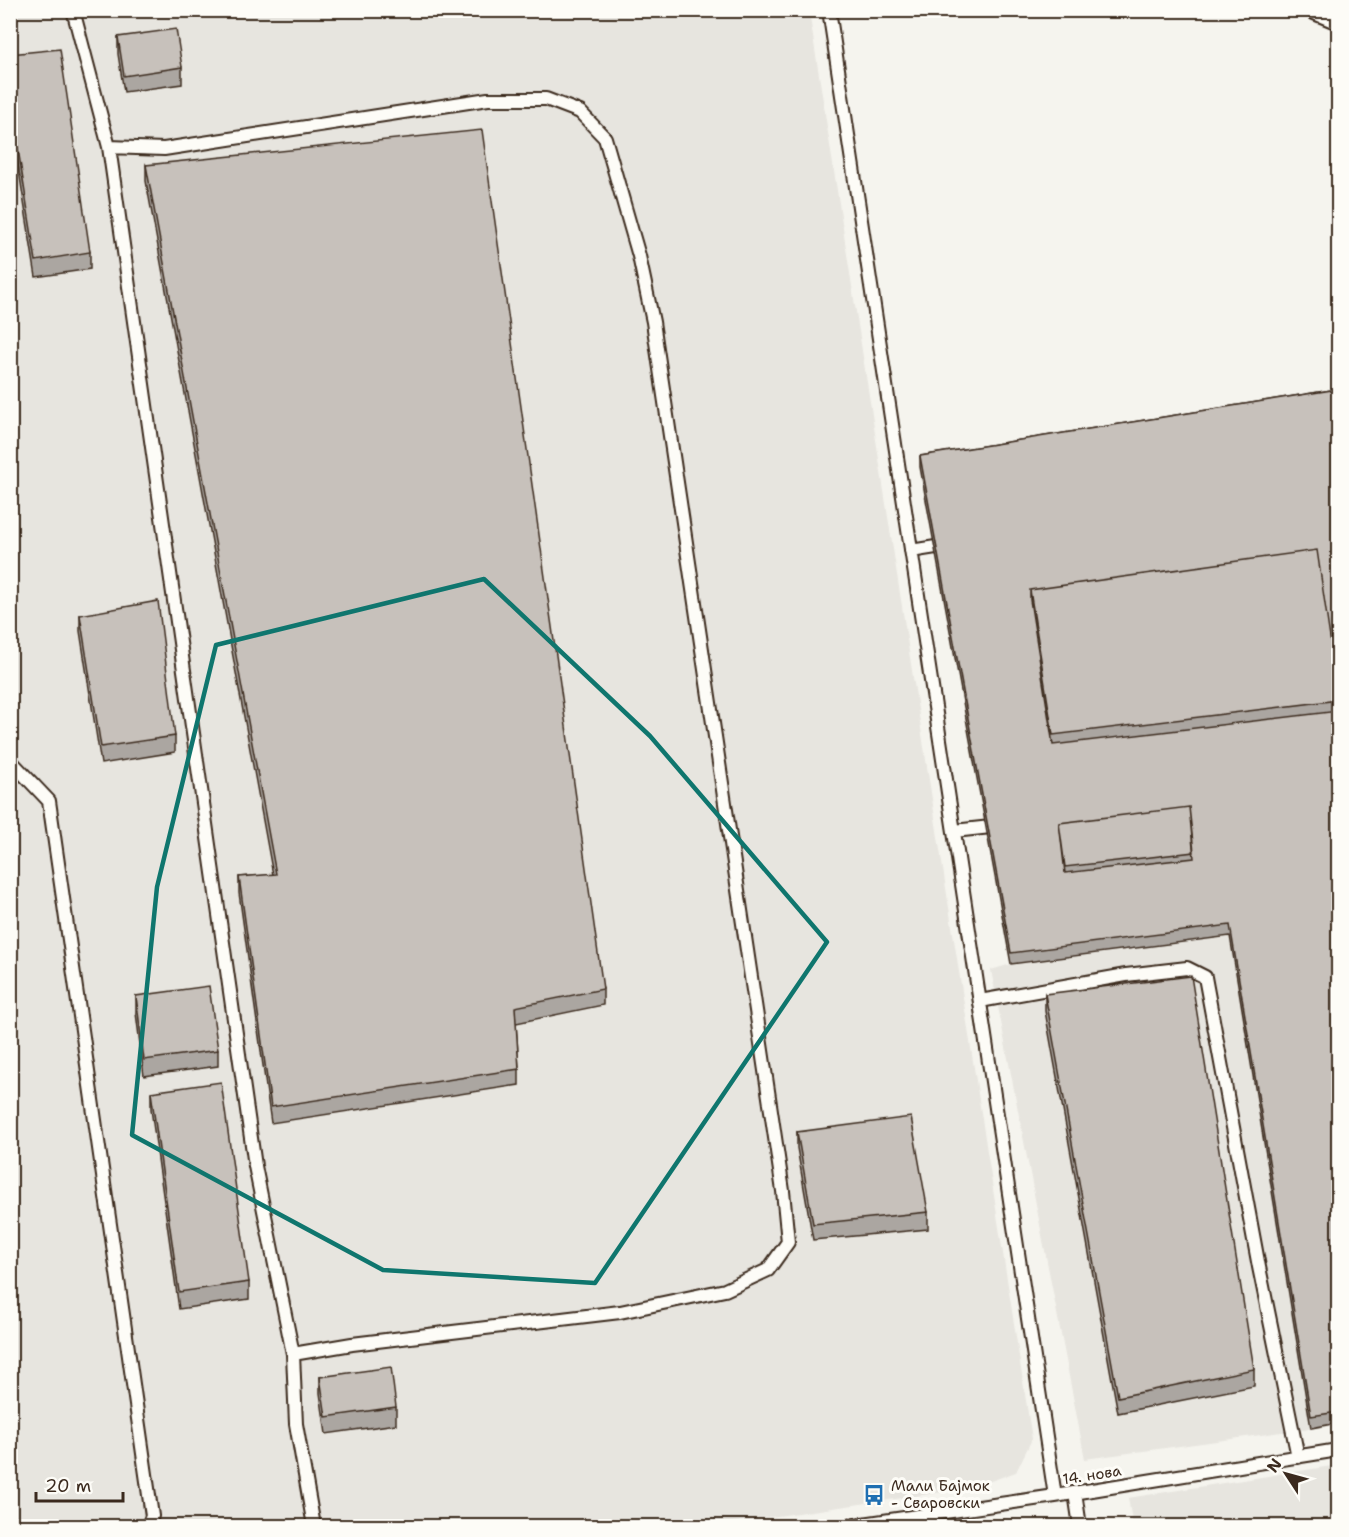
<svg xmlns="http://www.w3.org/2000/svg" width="1349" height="1537" font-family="'Shantell Sans',sans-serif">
  <rect width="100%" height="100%" fill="#f5f4ee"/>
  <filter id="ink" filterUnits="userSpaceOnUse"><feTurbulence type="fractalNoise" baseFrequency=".0167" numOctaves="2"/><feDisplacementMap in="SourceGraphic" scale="12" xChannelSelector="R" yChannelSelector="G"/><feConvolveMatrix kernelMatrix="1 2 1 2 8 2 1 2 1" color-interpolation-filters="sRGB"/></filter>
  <g filter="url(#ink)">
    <path fill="#e7e5df" d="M 21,10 L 809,11 L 1032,1439 L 1016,1472 L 971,1488 L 708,1526 L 11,1526 L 11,12 Z
      M 1230,936 L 1311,1428 L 1085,1459 L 991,970 L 1011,964 Z
      M 1338,1465 L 1338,1526 L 1133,1526 L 1128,1498 Z"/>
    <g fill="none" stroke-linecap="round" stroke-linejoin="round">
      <defs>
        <path id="lane" d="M 73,10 L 109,147 L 255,1166 L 293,1354 L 296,1424 L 314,1526
          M 829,10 L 1055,1496
          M 1307,10 L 1338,23
          M 109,147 L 164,149 L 488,99 L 546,99 L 580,112 L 605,138 L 639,256 L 653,322 L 783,1191 L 788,1242 L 768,1270 L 725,1290 L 620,1312 L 352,1344 L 293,1354
          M 911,551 L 948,545
          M 10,760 L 49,801 L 152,1516 L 148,1526
          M 954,831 L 1000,826
          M 980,1001 L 1126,975 L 1187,968 L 1205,977 L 1259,1267 L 1298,1457
          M 1075,1493 L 1080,1526
          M 849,1526 L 1055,1496 L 1338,1450"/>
      </defs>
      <use href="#lane" stroke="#3b2a1e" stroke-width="16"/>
      <use href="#lane" stroke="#fdfcf7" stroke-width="12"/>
    </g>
    <path fill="#aba6a1" stroke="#3b2a1e" stroke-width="1.5" d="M 118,37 L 182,67 L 182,84 L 124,92 L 118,54 Z
      M 10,54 L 90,252 L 90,269 L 36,277 L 10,115 Z
      M 146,165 L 603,989 L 603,1005 L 516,1023 L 519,1069 L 519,1085 L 271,1123 L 239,893 L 239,877 L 273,875 L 146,181 Z
      M 1338,389 L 1338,1423 L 1311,1428 L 1230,936 L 1011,964 L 920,467 L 920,456 Z
      M 80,615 L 175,736 L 175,752 L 101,764 L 80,631 Z
      M 1045,994 L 1254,1369 L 1254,1386 L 1118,1413 L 1045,1011 Z
      M 136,996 L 218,1050 L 218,1066 L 144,1076 L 136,1013 Z
      M 151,1092 L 249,1282 L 249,1299 L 179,1309 L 151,1109 Z
      M 797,1132 L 928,1212 L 928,1229 L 813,1240 L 797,1148 Z
      M 320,1377 L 396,1407 L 396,1424 L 326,1434 L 320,1393 Z"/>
    <path fill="#c7c1bb" stroke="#3b2a1e" stroke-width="1.5" fill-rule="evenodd" d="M 176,29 L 182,67 L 124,76 L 118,37 Z
      M 60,49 L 90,252 L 36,261 L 10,99 L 10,54 Z
      M 482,130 L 603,989 L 515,1007 L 519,1069 L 271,1107 L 239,877 L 276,874 L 146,165 Z
      M 1338,389 L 1338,692 L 1317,550 L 1030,590 L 1030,600 L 1053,745 L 1338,711 L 1338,1412 L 1311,1416 L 1230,925 L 1011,953 L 920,456 ZM 1189,807 L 1194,858 L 1065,873 L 1059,823 Z
      M 1317,550 L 1338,692 L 1338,700 L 1053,735 L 1030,590 Z
      M 158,601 L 175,736 L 101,747 L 80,615 Z
      M 1189,807 L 1194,852 L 1065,867 L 1059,823 Z
      M 1191,976 L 1254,1369 L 1118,1397 L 1045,994 Z
      M 209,986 L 218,1050 L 144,1060 L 136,996 Z
      M 221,1082 L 249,1282 L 179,1292 L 151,1092 Z
      M 911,1117 L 928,1212 L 813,1224 L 797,1132 Z
      M 391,1367 L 396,1407 L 326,1417 L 320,1377 Z"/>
  </g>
  <path fill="none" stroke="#0f766e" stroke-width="4.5" stroke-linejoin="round" d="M 484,579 L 650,736 L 827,942 L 595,1283 L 383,1270 L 132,1135 L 157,887 L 216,645 Z"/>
  <defs>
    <symbol id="bus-bare" viewBox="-9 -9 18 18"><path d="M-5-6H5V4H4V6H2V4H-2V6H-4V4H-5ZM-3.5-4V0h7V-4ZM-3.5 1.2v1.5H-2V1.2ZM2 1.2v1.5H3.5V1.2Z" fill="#1f6fb2" stroke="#fdfcf7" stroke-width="2.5" paint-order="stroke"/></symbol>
  </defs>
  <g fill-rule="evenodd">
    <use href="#bus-bare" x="859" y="1480" width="30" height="30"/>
  </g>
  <g text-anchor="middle" stroke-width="6" stroke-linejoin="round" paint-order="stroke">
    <g font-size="15" fill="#3b2a1e" stroke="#fdfcf7">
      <text transform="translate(1092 1475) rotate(-9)" y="5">14. нова</text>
    </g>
    <g font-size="15" fill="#3b2a1e" stroke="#fdfcf7" text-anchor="start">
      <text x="891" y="1491">Мали Бајмок<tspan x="891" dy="17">- Сваровски</tspan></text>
    </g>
  </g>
  <rect width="1349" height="1537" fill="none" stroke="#fdfcf7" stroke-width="36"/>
  <rect x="18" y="18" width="1313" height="1501" fill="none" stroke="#3b2a1e" stroke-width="2" filter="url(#ink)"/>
  <g transform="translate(1286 1474) rotate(306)" stroke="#fdfcf7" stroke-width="4.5" paint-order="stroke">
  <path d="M0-4.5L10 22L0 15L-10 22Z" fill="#3b2a1e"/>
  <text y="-9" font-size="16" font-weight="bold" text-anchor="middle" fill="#3b2a1e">N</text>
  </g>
  <path d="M36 1492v9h87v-9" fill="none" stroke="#3b2a1e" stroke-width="3"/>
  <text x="45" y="1492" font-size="18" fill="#3b2a1e" stroke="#fdfcf7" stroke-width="4.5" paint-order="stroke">20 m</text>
</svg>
